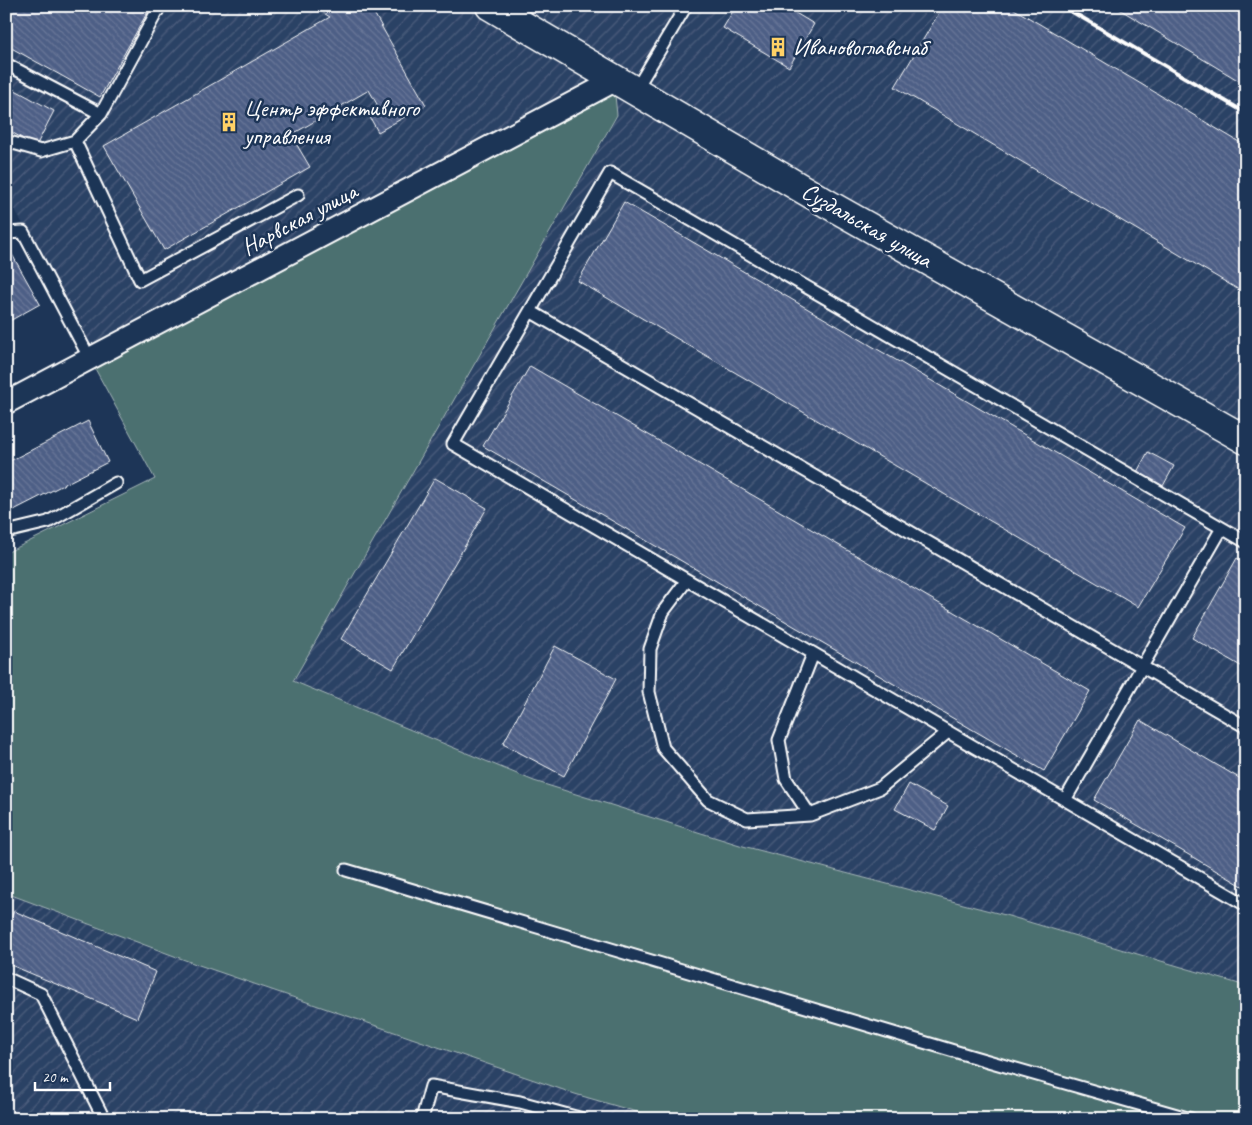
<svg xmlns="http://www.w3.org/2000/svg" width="1252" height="1125" font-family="Caveat,sans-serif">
  <defs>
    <pattern id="industrial-furrows" width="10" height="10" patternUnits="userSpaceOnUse" patternTransform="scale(1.25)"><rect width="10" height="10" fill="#2c4265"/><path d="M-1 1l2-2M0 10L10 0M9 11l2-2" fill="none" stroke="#4c5e7c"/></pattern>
    <pattern id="building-back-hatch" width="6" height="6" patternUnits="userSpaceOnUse" patternTransform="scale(1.25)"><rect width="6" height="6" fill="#4e5f86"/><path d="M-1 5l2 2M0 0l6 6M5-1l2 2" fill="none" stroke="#697798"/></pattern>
  </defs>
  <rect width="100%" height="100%" fill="#1d3557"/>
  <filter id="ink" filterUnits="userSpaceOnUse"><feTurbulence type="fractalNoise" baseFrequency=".02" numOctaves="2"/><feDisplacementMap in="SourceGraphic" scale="10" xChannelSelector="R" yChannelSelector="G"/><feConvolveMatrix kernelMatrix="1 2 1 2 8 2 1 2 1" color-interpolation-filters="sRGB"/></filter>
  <g filter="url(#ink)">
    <path fill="url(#industrial-furrows)" d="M 6,6 L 472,6 L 600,81 L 93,353 L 6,193 Z
      M 517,6 L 1246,6 L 1246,432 Z
      M 614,86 L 1246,454 L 1246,986 L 1005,915 L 743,846 L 534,781 L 293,681 L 617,116 Z
      M 6,893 L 193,963 L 575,1094 L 661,1119 L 6,1119 Z"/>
    <path fill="#4c6f70" stroke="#a6b7b8" d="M 614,86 L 617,115 L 293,681 L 534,781 L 743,846 L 1005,915 L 1246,986 L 1246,1119 L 661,1119 L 575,1094 L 193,963 L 6,893 L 6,553 L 155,479 L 92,363 Z"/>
    <path fill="url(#building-back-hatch)" stroke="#fff" d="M 6,6 L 151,6 L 100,97 L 6,45 Z
      M 312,6 L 370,6 L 426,105 L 378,132 L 367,112 L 378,106 L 369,90 L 291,135 L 310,167 L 164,250 L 104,146 L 330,17 Z
      M 736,6 L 789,6 L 787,8 L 814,24 L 789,67 L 723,28 Z
      M 943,6 L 1009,6 L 1246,146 L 1246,294 L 895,87 Z
      M 1114,6 L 1246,6 L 1246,85 Z
      M 6,85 L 54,111 L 36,146 L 6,129 Z
      M 624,202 L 1185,528 L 1138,607 L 578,281 Z
      M 9,249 L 40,304 L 6,323 L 6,250 Z
      M 530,366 L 1090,691 L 1044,771 L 483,446 Z
      M 88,421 L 108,462 L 6,514 L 6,463 Z
      M 1148,452 L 1174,466 L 1163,486 L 1137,472 Z
      M 435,478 L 487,508 L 393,669 L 341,639 Z
      M 1237,558 L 1246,563 L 1246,669 L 1192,638 Z
      M 555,646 L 616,679 L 564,776 L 503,744 Z
      M 1140,720 L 1246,782 L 1246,888 L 1094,800 Z
      M 909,784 L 948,806 L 935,830 L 895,809 Z
      M 14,911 L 156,972 L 137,1018 L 6,963 L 6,929 Z"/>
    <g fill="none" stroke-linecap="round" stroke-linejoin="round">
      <defs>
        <path id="lane" d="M 160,6 L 101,114 L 75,141 L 140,280 L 298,195
          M 6,64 L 101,114
          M 635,91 L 686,6
          M 6,141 L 41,151 L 75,141
          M 6,233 L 23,232 L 90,359
          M 530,311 L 1246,727
          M 6,532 L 48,522 L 116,483
          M 1246,542 L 610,173 L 453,444 L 1246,905
          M 687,580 L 663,612 L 650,649 L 649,692 L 663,748 L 708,800 L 747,819 L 810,815 L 880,788 L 948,732
          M 1065,800 L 1222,528
          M 810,815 L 786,779 L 779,740 L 813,654
          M 346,870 L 974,1057 L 1191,1119
          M 6,978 L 41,994 L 104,1119
          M 422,1119 L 431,1086 L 520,1102 L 583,1119"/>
        <path id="street" d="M 6,403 L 616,80"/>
        <path id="secondary" d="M 490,6 L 828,204 L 1246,440"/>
      </defs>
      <use href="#lane" stroke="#fff" stroke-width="15"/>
      <use href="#street" stroke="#fff" stroke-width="25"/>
      <use href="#secondary" stroke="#fff" stroke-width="31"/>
      <use href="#lane" stroke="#1d3557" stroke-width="11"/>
      <use href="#street" stroke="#1d3557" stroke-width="21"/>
      <use href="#secondary" stroke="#1d3557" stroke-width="28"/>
      <path stroke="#fff" stroke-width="4" d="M 1062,6 L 1246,113"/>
    </g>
  </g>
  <defs>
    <symbol id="building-bare" viewBox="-9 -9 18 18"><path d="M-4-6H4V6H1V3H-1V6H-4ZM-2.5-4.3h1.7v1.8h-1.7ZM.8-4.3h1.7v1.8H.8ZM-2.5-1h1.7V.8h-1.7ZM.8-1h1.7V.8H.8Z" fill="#ffd166" stroke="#1d3557" stroke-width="2.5" paint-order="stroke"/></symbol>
  </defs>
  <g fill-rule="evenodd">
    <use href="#building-bare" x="764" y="33" width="28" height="28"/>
    <use href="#building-bare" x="215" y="108" width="28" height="28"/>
  </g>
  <g text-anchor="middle" stroke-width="5" stroke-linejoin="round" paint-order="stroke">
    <g font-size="24" fill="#fff" stroke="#1d3557" text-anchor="start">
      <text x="793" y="55">Ивановоглавснаб</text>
      <text x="244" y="116">Центр эффективного<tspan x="244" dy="28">управления</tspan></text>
    </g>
    <g font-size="24" fill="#fff" stroke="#1d3557">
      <text transform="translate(299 219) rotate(-28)" y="8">Нарвская улица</text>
      <text transform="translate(867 225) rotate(30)" y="8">Суздальская улица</text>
    </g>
  </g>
  <rect width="1252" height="1125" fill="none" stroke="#1d3557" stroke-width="25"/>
  <rect x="12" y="12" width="1227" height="1100" fill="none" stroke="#fff" stroke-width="2" filter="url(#ink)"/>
  <path d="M35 1082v8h75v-8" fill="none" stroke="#ffffff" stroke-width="2.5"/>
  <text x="42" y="1082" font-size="15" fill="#ffffff" stroke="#1d3557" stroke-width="4" paint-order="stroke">20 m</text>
</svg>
